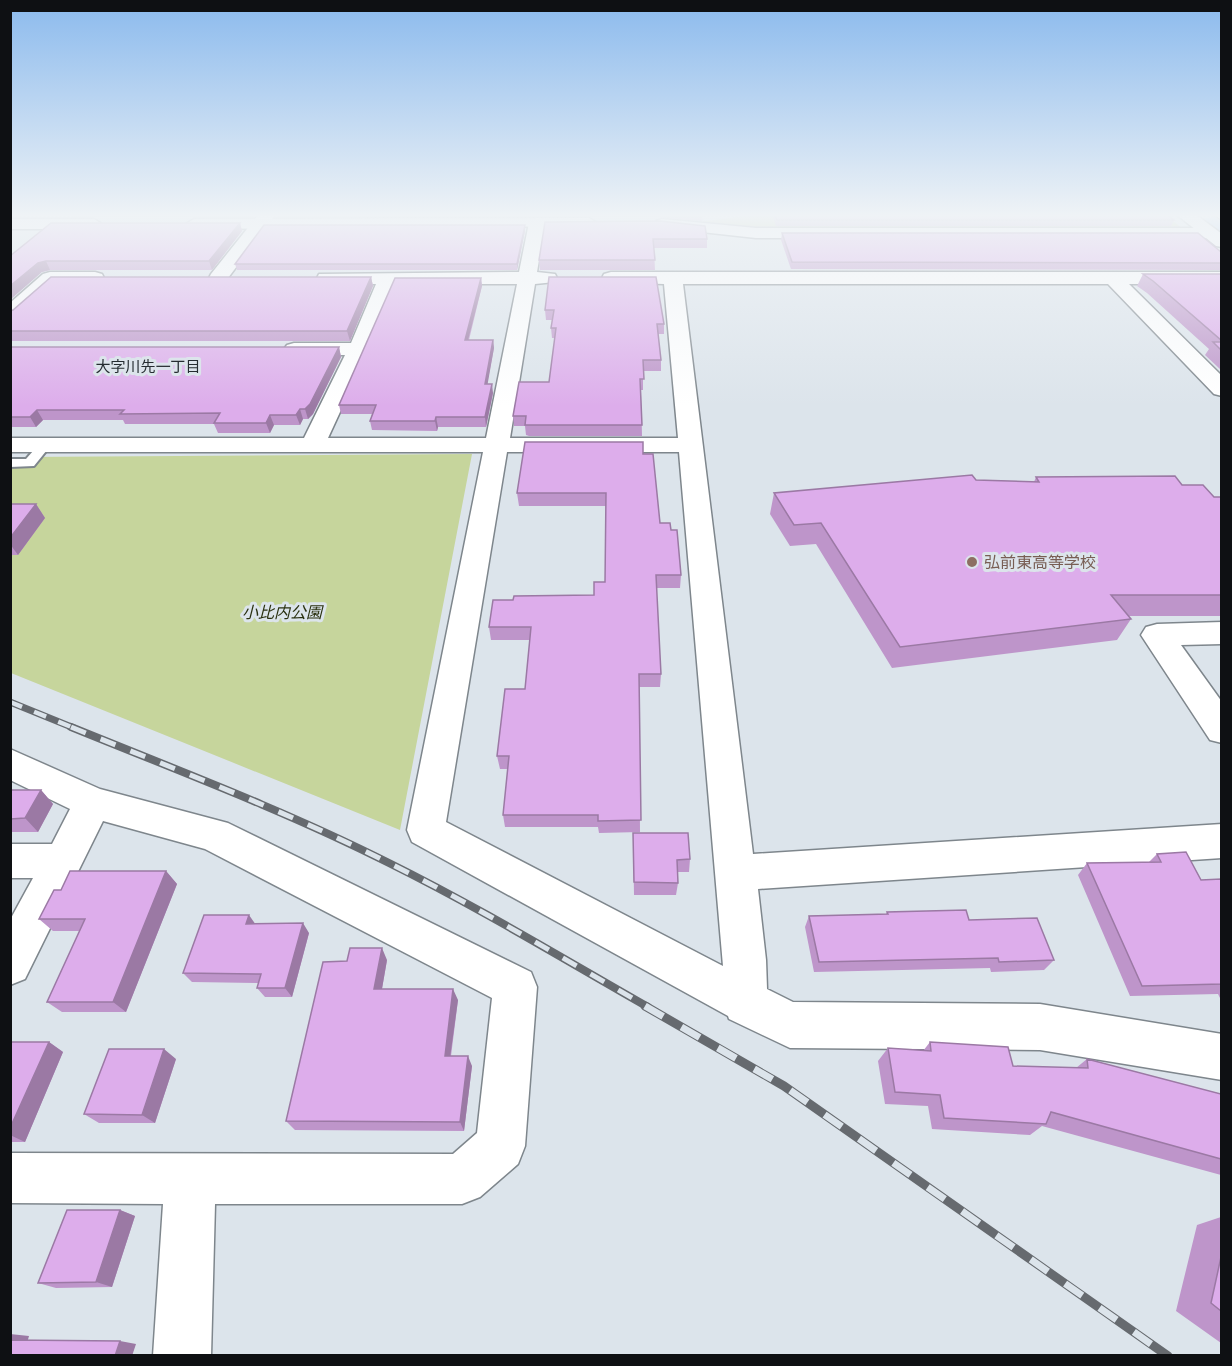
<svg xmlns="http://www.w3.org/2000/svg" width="1232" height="1366" font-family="'Crimson Pro','Noto Sans JP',serif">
  <rect width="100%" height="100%" fill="#dce4eb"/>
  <path fill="#c6d59c" d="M 752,215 L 1167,216 L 1183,229 L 756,229 L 700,222 Z
    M 472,454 L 400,830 L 11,673 L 10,469 L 21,457 Z"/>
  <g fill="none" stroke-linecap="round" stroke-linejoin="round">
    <path fill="#a0c4f5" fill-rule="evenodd" d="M 1213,217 L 1222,217 L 1222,235 L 1202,233 L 1198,226 L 1202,219 Z"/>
    <defs>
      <path id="lane" d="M 45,441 L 51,445 L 34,466 L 10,467 L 10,459 L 26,459 L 41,442 Z"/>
      <path id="street" d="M 259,214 L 276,214 L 225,282 L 211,282 L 209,278 L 211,274 Z
        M 537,218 L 545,223 L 537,272 L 555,274 L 557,278 L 555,282 L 535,284 L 510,438 L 678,438 L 664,284 L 604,282 L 602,278 L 604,274 L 611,272 L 1222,272 L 1222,284 L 1129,284 L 1222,376 L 1222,396 L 1214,394 L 1108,284 L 683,284 L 753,854 L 1222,824 L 1222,858 L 758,889 L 766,960 L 767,989 L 793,1002 L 1040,1004 L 1222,1034 L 1222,1080 L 1040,1050 L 790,1048 L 729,1019 L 728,1016 L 412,842 L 407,830 L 483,452 L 10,452 L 10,438 L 304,438 L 345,355 L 294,355 L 287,353 L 284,349 L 287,345 L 294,343 L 351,343 L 376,284 L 326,284 L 319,282 L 317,278 L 319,274 L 519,272 L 529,223 ZM 395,284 L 517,284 L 486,438 L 328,438 L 369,349 ZM 507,452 L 679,452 L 723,966 L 446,822 Z
        M 662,219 L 756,228 L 1209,228 L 1217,233 L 1209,238 L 756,238 L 656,227 L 654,224 L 656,221 Z
        M 50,272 L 95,272 L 102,274 L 104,278 L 102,282 L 95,284 L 55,284 L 17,318 L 10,320 L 10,303 L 43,274 Z
        M 1222,622 L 1222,644 L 1181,645 L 1222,702 L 1222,743 L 1210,740 L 1141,635 L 1146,627 L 1157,624 Z
        M 10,749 L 100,789 L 228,823 L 531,972 L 537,987 L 525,1146 L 518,1164 L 480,1197 L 462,1204 L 215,1204 L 211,1356 L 153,1356 L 163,1204 L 10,1203 L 10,1153 L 453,1154 L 477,1133 L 492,998 L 205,849 L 103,821 L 25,979 L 10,985 L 10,920 L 33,878 L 10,878 L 10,844 L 52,844 L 70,809 L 10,780 Z"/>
      <path id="secondary" d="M 1176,214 L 1195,214 L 1222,234 L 1222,247 L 1216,246 Z
        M 589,218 L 597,223 L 595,226 L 194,229 L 186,224 L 194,219 Z
        M 10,219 L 94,219 L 102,224 L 94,229 L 10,229 Z"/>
    </defs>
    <use href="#lane" stroke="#7e868c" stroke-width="4"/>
    <use href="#street" stroke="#7e868c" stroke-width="3"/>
    <use href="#secondary" stroke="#7e868c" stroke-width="3"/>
    <use href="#lane" fill="#fff" fill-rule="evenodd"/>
    <use href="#street" fill="#fff" fill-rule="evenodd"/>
    <use href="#secondary" fill="#fff" fill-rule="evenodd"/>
    <defs>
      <path id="rail-far3" d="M 1215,214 L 1222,219"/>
      <path id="rail-far2" d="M 10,702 L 74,728"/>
      <path id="rail-far1" d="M 71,727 C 177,770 286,811 389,863 C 478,907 562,958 648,1007"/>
      <path id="rail" d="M 645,1006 L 784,1086 L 1168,1356"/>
    </defs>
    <use href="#rail-far3" stroke="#666a6f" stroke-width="4"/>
    <use href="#rail-far2" stroke="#666a6f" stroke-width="7"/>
    <use href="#rail-far1" stroke="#666a6f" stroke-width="8"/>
    <use href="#rail" stroke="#666a6f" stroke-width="9"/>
    <use href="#rail-far3" stroke="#dce4eb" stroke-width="2" stroke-dasharray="8" stroke-linecap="butt"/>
    <use href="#rail-far2" stroke="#dce4eb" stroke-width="4.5" stroke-dasharray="13" stroke-linecap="butt"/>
    <use href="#rail-far1" stroke="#dce4eb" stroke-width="5" stroke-dasharray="16" stroke-linecap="butt"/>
    <use href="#rail" stroke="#dce4eb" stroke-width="7" stroke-dasharray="21" stroke-linecap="butt"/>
  </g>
  <path fill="#be95ca" d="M 71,214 L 256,214 L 254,217 L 72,217 Z
    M 276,214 L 703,214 L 702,221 L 657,217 L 277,217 Z
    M 772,214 L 1167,214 L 1174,220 L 1171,226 L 776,226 Z
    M 545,222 L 707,239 L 707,248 L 654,248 L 655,270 L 540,270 L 539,260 Z
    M 240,223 L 242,231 L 212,270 L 50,270 L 42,272 L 10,256 Z
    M 525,225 L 525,231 L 517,270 L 237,270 L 235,264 Z
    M 782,233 L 1221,252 L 1221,270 L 791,269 L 781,240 Z
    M 1143,274 L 1221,274 L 1221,370 L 1205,355 L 1209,349 L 1147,293 L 1137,286 Z
    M 371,277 L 373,286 L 350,341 L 10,341 L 10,311 Z
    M 549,277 L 664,324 L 664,334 L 658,334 L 661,360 L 661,371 L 643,371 L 643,390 L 641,390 L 642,436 L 529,436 L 526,435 L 525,426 L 514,426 L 513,416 L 549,382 L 555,338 L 552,338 L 551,328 L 552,320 L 546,320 L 545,310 Z
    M 481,278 L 482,286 L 469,340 L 493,340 L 494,348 L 487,384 L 493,393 L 486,427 L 438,427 L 437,431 L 372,430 L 370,421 L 372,414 L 341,414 L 339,405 Z
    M 10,347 L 339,347 L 341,357 L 313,414 L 308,419 L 303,419 L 300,425 L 274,425 L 270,433 L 218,433 L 214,424 L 125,424 L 123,420 L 43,420 L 36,427 L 10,427 Z
    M 643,454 L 660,523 L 671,530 L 681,575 L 680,588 L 656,588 L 661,674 L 660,687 L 639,687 L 640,832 L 599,833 L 598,827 L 505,827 L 503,815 L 508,769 L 500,769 L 497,756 L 525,689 L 530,640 L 491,640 L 489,627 L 513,600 L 594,595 L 605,582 L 606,506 L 519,506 L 517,493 Z
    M 1036,477 L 1182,485 L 1214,497 L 1221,497 L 1221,616 L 1128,616 L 1131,619 L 1117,640 L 892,668 L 816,544 L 790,546 L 770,514 L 774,493 L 1034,482 Z
    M 10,504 L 36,504 L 45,518 L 18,555 L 10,555 Z
    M 10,790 L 41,790 L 53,804 L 38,832 L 10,832 Z
    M 633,833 L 690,859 L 689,872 L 677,872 L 678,883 L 676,895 L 634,895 Z
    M 1157,854 L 1201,880 L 1221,879 L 1221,1000 L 1218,994 L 1130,996 L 1078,875 L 1087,863 L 1149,862 Z
    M 166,871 L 177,884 L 126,1012 L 62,1012 L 47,1002 L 80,931 L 53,931 L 39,919 L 61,890 Z
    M 887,912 L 969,920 L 1054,960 L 1044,970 L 991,972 L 990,968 L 814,972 L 805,927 L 809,916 L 886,914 Z
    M 255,924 L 309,933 L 292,997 L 265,997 L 257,988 L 259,983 L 192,982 L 183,973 Z
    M 387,960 L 382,989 L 458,1000 L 451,1056 L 472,1066 L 464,1131 L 295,1130 L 286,1121 Z
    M 10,1042 L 49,1042 L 63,1052 L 25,1142 L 10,1142 Z
    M 930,1042 L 1013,1066 L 1076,1068 L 1087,1059 L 1221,1094 L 1221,1175 L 1042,1126 L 1030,1135 L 932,1129 L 928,1106 L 885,1104 L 878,1061 L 888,1048 L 923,1051 Z
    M 176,1059 L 155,1123 L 99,1123 L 84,1114 Z
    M 120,1210 L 135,1216 L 112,1287 L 56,1288 L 38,1283 Z
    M 1221,1217 L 1221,1343 L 1176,1311 L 1197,1225 Z"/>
  <path fill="#9b79a4" d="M 240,223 L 242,231 L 212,270 L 209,261 Z
    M 525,225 L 525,231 L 517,270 L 517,264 Z
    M 46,261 L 50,270 L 42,272 L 10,300 L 10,286 L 38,263 Z
    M 371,277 L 373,286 L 350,341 L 347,331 Z
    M 481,278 L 482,286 L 466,348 L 465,340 Z
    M 493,340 L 494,348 L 486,393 L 485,384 Z
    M 339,347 L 341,357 L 313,414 L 308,419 L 305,409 Z
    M 492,384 L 493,393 L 486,427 L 485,417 Z
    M 300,409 L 303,419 L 300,425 L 296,415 Z
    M 37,410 L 43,420 L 36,427 L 30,417 Z
    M 270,415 L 274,425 L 270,433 L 266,423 Z
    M 436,417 L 438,427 L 437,431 L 435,421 Z
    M 36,504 L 45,518 L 18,555 L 10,544 L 10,538 Z
    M 41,790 L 53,804 L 38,832 L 25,818 Z
    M 166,871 L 177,884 L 126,1012 L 113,1002 Z
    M 249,915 L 256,925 L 246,924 Z
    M 303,923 L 309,933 L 292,997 L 285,988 Z
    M 382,948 L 387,960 L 380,1000 L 374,989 Z
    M 453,989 L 458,1000 L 449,1065 L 445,1056 Z
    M 49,1042 L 63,1052 L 25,1142 L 10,1135 L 10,1128 Z
    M 164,1049 L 176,1059 L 155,1123 L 142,1115 Z
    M 468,1056 L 472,1066 L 464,1131 L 460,1122 Z
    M 120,1210 L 135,1216 L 112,1287 L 96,1282 Z
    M 10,1334 L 29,1336 L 27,1343 L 10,1341 Z
    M 120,1341 L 136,1344 L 132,1356 L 115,1356 Z"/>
  <path fill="#ddadeb" stroke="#9b79a4" stroke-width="1.5" d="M 775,214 L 1167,214 L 1174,220 L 777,220 Z
    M 660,221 L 705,226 L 707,239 L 653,239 L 655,260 L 539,260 L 545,222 Z
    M 51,223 L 240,223 L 209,261 L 46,261 L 38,263 L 10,286 L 10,256 Z
    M 264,225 L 525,225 L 517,264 L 235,264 Z
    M 782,233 L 1198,233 L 1221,252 L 1221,263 L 792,262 Z
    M 1143,274 L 1221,274 L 1221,340 L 1153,281 Z
    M 51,277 L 371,277 L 347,331 L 10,331 L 10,311 L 13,310 Z
    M 549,277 L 656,277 L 664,324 L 657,324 L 661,360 L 643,360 L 644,379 L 640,379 L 642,425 L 525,425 L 526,416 L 513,416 L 519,382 L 549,382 L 556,328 L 551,328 L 554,310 L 545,310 Z
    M 395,278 L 481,278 L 465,340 L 493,340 L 485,384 L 492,384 L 485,417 L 436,417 L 435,421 L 370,421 L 376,405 L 339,405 Z
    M 1213,342 L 1221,342 L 1221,350 Z
    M 10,347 L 339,347 L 310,404 L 305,409 L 300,409 L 296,415 L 270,415 L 266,423 L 214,423 L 220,413 L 120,414 L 124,410 L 37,410 L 30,417 L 10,417 Z
    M 525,442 L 643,442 L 643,454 L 653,454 L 660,523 L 670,523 L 671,530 L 677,530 L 681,575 L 656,575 L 661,674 L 639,674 L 641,820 L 598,821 L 598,815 L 503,815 L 509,756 L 497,756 L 505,689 L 525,689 L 531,627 L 489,627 L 493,600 L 513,600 L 514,596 L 594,595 L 594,582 L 605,582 L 606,493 L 517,493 Z
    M 972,475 L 976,480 L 1039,482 L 1036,477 L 1175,476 L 1182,485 L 1203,485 L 1214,497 L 1221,497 L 1221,595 L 1111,595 L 1131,619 L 900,647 L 821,523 L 794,525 L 774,493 Z
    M 10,504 L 36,504 L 10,538 Z
    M 10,790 L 41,790 L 25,818 L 10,819 Z
    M 633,833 L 688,833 L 690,859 L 677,860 L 678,883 L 634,882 Z
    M 1186,852 L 1201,880 L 1221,879 L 1221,984 L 1142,986 L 1087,863 L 1161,862 L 1157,854 Z
    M 70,871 L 166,871 L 113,1002 L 47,1002 L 85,919 L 39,919 L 54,890 L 61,890 Z
    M 966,910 L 969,920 L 1037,918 L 1054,960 L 999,962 L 998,958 L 819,962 L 809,916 L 888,914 L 887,912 Z
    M 204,915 L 249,915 L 246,924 L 303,923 L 285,988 L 257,988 L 261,974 L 183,973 Z
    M 350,948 L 382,948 L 374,989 L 453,989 L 445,1056 L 468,1056 L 460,1122 L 286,1121 L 323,962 L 347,961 Z
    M 10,1042 L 49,1042 L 10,1128 Z
    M 930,1042 L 1008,1047 L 1013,1066 L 1088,1068 L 1087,1059 L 1221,1094 L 1221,1159 L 1051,1112 L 1046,1124 L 944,1118 L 940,1095 L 895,1092 L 888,1048 L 931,1051 Z
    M 109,1049 L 164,1049 L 142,1115 L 84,1114 Z
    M 67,1210 L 120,1210 L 96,1282 L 38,1283 Z
    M 1221,1257 L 1221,1311 L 1211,1303 Z
    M 10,1340 L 120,1341 L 115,1356 L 10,1356 Z"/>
  <linearGradient id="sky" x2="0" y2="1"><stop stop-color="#8bbaed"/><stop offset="0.53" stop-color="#eff3f6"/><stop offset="1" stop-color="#eff3f6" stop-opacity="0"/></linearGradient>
  <rect width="1232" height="406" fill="url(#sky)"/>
  <circle fill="#8d6e63" stroke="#dce4eb" stroke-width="2" cx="972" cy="562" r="6"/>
  <g text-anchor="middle" stroke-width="6" stroke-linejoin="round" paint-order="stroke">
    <g font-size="15" fill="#252c31" stroke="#dce4eb">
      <text x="148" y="372">大字川先一丁目</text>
    </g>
    <g font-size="16" fill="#785e54" stroke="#dce4eb" text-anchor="start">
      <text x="984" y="568">弘前東高等学校</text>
    </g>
    <g font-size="16" font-style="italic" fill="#2a3110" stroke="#dce4eb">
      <text x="282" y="618">小比内公園</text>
    </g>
  </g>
  <rect width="1232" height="1366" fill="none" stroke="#0e1013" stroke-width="24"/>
</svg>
